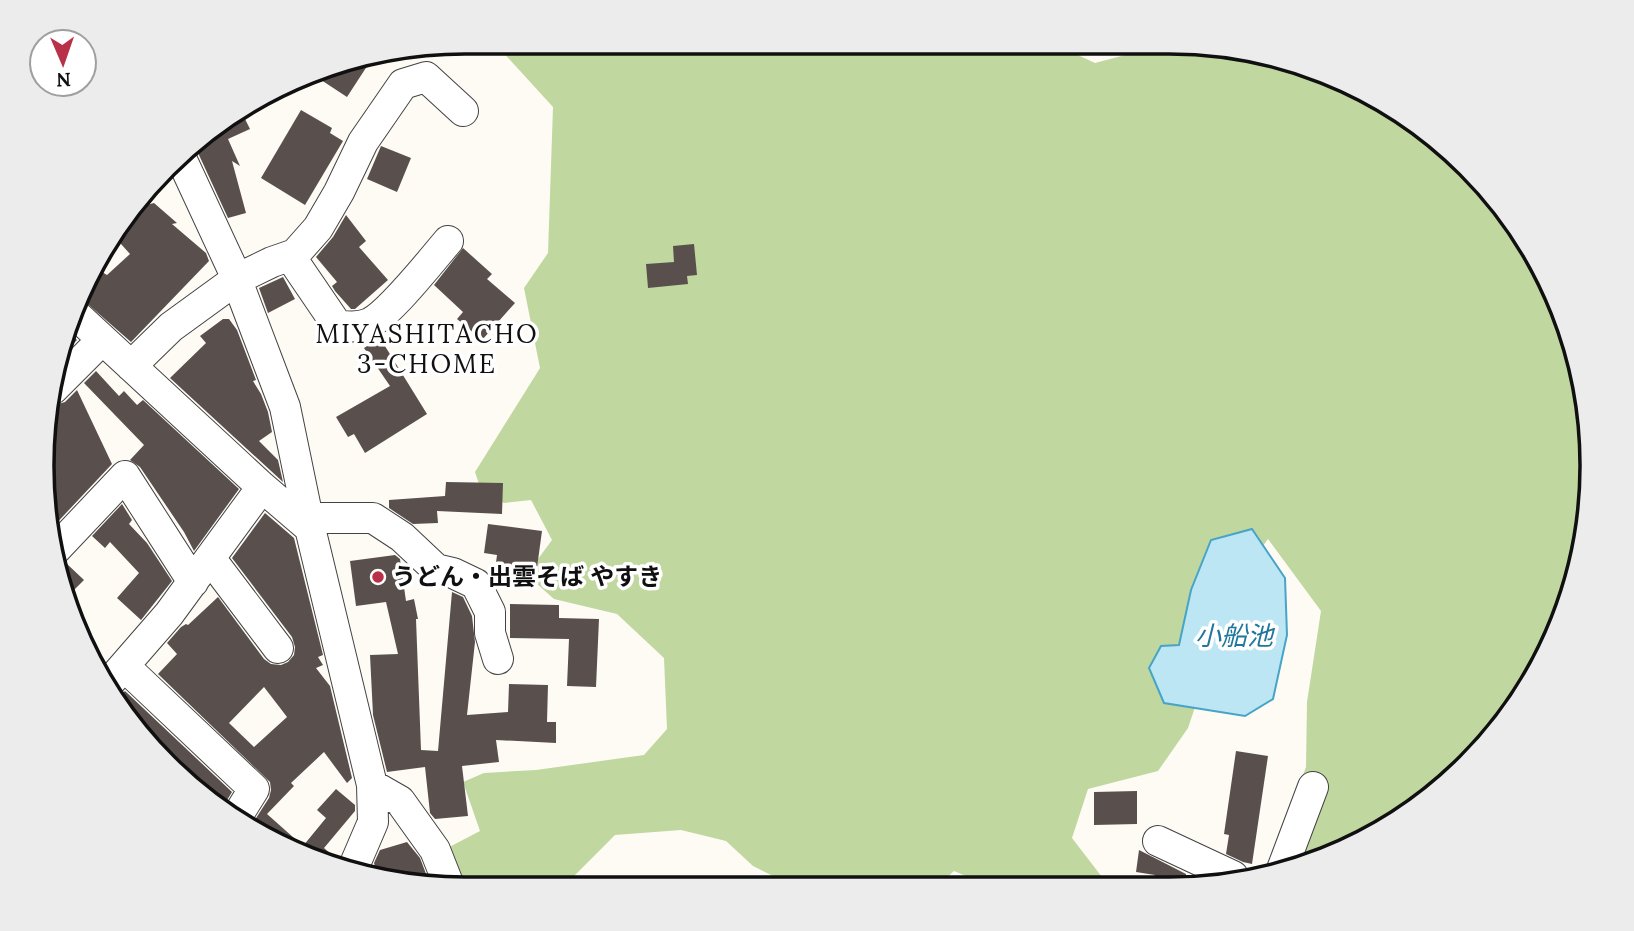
<svg xmlns="http://www.w3.org/2000/svg" width="1634" height="931" font-family="Lora,'Noto Sans JP',serif">
  <rect width="100%" height="100%" fill="#fefbf5"/>
  <path fill="#c0d89f" d="M 483,42 L 1052,43 L 1095,63 L 1148,49 L 1152,43 L 1196,43 L 1304,64 L 1381,99 L 1505,208 L 1578,356 L 1588,521 L 1535,678 L 1468,765 L 1403,818 L 1305,866 L 1267,875 L 1306,767 L 1307,702 L 1321,611 L 1268,539 L 1237,582 L 1188,728 L 1158,771 L 1088,789 L 1072,838 L 1102,877 L 1095,886 L 990,886 L 954,871 L 937,886 L 800,887 L 779,879 L 753,866 L 726,841 L 681,830 L 615,835 L 562,888 L 444,888 L 432,856 L 480,831 L 463,782 L 484,773 L 536,770 L 644,755 L 667,729 L 664,658 L 617,614 L 554,599 L 536,583 L 538,559 L 552,540 L 531,500 L 504,503 L 482,493 L 475,472 L 540,368 L 524,288 L 548,253 L 553,107 L 499,48 Z"/>
  <path fill="#bce6f3" stroke="#47a4c6" stroke-width="2" d="M 1252,529 L 1285,578 L 1287,635 L 1273,699 L 1245,716 L 1164,703 L 1149,668 L 1161,646 L 1179,645 L 1191,590 L 1211,540 Z"/>
  <path fill="#59504d" fill-rule="evenodd" d="M 373,57 L 347,97 L 312,74 L 330,64 Z
    M 301,110 L 332,128 L 330,133 L 343,141 L 305,205 L 261,178 Z
    M 241,111 L 250,129 L 228,139 L 240,166 L 232,161 L 246,213 L 228,218 L 199,155 L 196,143 L 208,129 Z
    M 381,146 L 411,158 L 397,192 L 367,179 Z
    M 154,203 L 177,223 L 172,224 L 206,253 L 209,261 L 131,342 L 82,299 L 87,289 L 102,272 L 107,275 L 130,254 L 112,234 L 114,230 L 134,208 Z
    M 346,215 L 366,241 L 359,247 L 388,280 L 355,309 L 351,309 L 335,291 L 332,286 L 337,282 L 316,257 L 333,237 Z
    M 694,244 L 697,275 L 687,276 L 688,284 L 648,288 L 646,264 L 674,262 L 673,246 Z
    M 463,248 L 492,274 L 487,279 L 515,303 L 482,340 L 457,319 L 463,312 L 434,285 Z
    M 283,277 L 295,299 L 268,313 L 259,288 Z
    M 223,319 L 229,319 L 237,330 L 256,380 L 253,381 L 261,394 L 268,412 L 272,432 L 259,441 L 278,460 L 283,482 L 170,378 L 206,343 L 200,336 Z
    M 69,332 L 77,340 L 56,361 L 65,336 Z
    M 380,338 L 427,414 L 365,453 L 354,434 L 348,437 L 336,417 L 390,386 L 364,348 Z
    M 96,371 L 119,396 L 124,391 L 137,405 L 143,400 L 239,489 L 194,551 L 184,532 L 140,467 L 130,460 L 144,445 L 84,383 Z
    M 77,390 L 112,464 L 51,529 L 43,492 L 52,406 L 65,402 Z
    M 446,482 L 503,483 L 502,514 L 437,511 L 438,523 L 413,524 L 389,508 L 389,500 L 445,496 Z
    M 122,504 L 132,520 L 129,524 L 147,543 L 172,581 L 141,620 L 117,598 L 139,573 L 110,542 L 105,548 L 92,536 Z
    M 265,513 L 294,538 L 323,655 L 318,657 L 323,665 L 316,668 L 330,686 L 352,778 L 347,783 L 324,752 L 291,783 L 294,786 L 267,814 L 303,846 L 326,818 L 317,810 L 336,789 L 355,805 L 355,811 L 324,848 L 338,860 L 335,868 L 249,829 L 269,798 L 271,790 L 270,782 L 158,674 L 177,654 L 167,643 L 181,627 L 186,624 L 188,625 L 218,597 L 264,659 L 271,664 L 281,665 L 288,662 L 294,655 L 295,647 L 292,637 L 232,558 ZM 264,687 L 287,717 L 254,747 L 229,723 Z
    M 488,524 L 542,531 L 536,575 L 495,570 L 497,555 L 484,553 Z
    M 395,555 L 400,559 L 406,601 L 414,599 L 418,619 L 416,619 L 421,750 L 438,751 L 452,592 L 463,597 L 472,616 L 475,642 L 467,715 L 508,712 L 509,684 L 548,685 L 547,722 L 556,722 L 556,743 L 496,740 L 499,762 L 462,766 L 468,816 L 435,819 L 430,813 L 425,767 L 387,772 L 373,715 L 370,655 L 398,654 L 386,602 L 356,606 L 350,561 Z
    M 66,563 L 84,580 L 67,597 L 60,566 Z
    M 510,604 L 559,605 L 559,618 L 599,619 L 596,687 L 567,686 L 569,639 L 510,638 Z
    M 125,691 L 232,792 L 224,805 L 147,744 L 118,698 Z
    M 1236,751 L 1268,756 L 1252,864 L 1243,862 L 1226,854 L 1229,835 L 1224,834 Z
    M 1137,791 L 1137,824 L 1094,825 L 1094,792 Z
    M 407,842 L 420,858 L 431,887 L 406,882 L 404,874 L 390,879 L 378,876 L 374,863 L 380,850 Z
    M 1139,850 L 1186,874 L 1185,886 L 1149,886 L 1155,875 L 1136,872 Z"/>
  <g fill="none" stroke-linecap="round" stroke-linejoin="round">
    <defs>
      <path id="minor" d="M 181,158 L 233,270 L 285,407 L 310,528 L 372,785 L 373,822 L 352,871
        M 290,256 L 337,325 C 348,327 359,328 370,323 C 391,312 431,261 448,241
        M 75,314 L 262,487 L 310,528
        M 131,366 L 171,327 L 237,279 L 272,262 L 295,254 L 318,228 L 339,192 L 363,142 L 403,84 L 426,77 L 463,111
        M 53,389 L 102,340
        M 308,518 L 373,518 L 402,537 L 436,569 L 453,573 L 476,584 L 490,612 L 490,633 L 498,659
        M 56,549 L 125,476 L 193,582
        M 210,558 L 278,648
        M 124,666 L 254,789 L 236,818
        M 109,683 L 169,614 L 262,487
        M 372,785 L 400,801 L 435,850 L 450,888
        M 1158,841 L 1233,876 L 1230,884
        M 1281,872 L 1313,787"/>
    </defs>
    <use href="#minor" stroke="#434343" stroke-width="32"/>
    <use href="#minor" stroke="#fff" stroke-width="30"/>
  </g>
  <circle fill="#b93049" stroke="#fff" stroke-width="2.5" cx="378" cy="577" r="7"/>
  <g text-anchor="middle" stroke-width="7" stroke-linejoin="round" paint-order="stroke">
    <g font-size="24" font-weight="bold" fill="#101010" stroke="#fff" text-anchor="start">
      <text x="392" y="585">うどん・出雲そば やすき</text>
    </g>
    <g font-size="26" letter-spacing="2" fill="#101010" stroke="#fff">
      <text x="427" y="343">MIYASHITACHO<tspan x="427" dy="30">3-CHOME</tspan></text>
    </g>
    <g font-size="26" font-style="italic" fill="#20779c" stroke="#fff">
      <text x="1234" y="645">小船池</text>
    </g>
  </g>
  <path d="M0 0H1634V931H0ZM465 54H1169A411 411 0 0 1 1580 465V466A411 411 0 0 1 1169 877H465A411 411 0 0 1 54 466V465A411 411 0 0 1 465 54Z" fill="#ececec" fill-rule="evenodd"/>
  <path fill="none" stroke="#101010" stroke-width="3.5" d="M465 54H1169A411 411 0 0 1 1580 465V466A411 411 0 0 1 1169 877H465A411 411 0 0 1 54 466V465A411 411 0 0 1 465 54Z"/>
  <g transform="translate(63 63) rotate(178)"><circle r="33" fill="#ffffff" stroke="#9f9f9f" stroke-width="2"/>
  <path d="M0-5L12 26L0 18L-12 26Z" fill="#b93049"/>
  <text y="-10" font-size="19" font-weight="bold" text-anchor="middle" fill="#101010">N</text>
  </g>
</svg>
